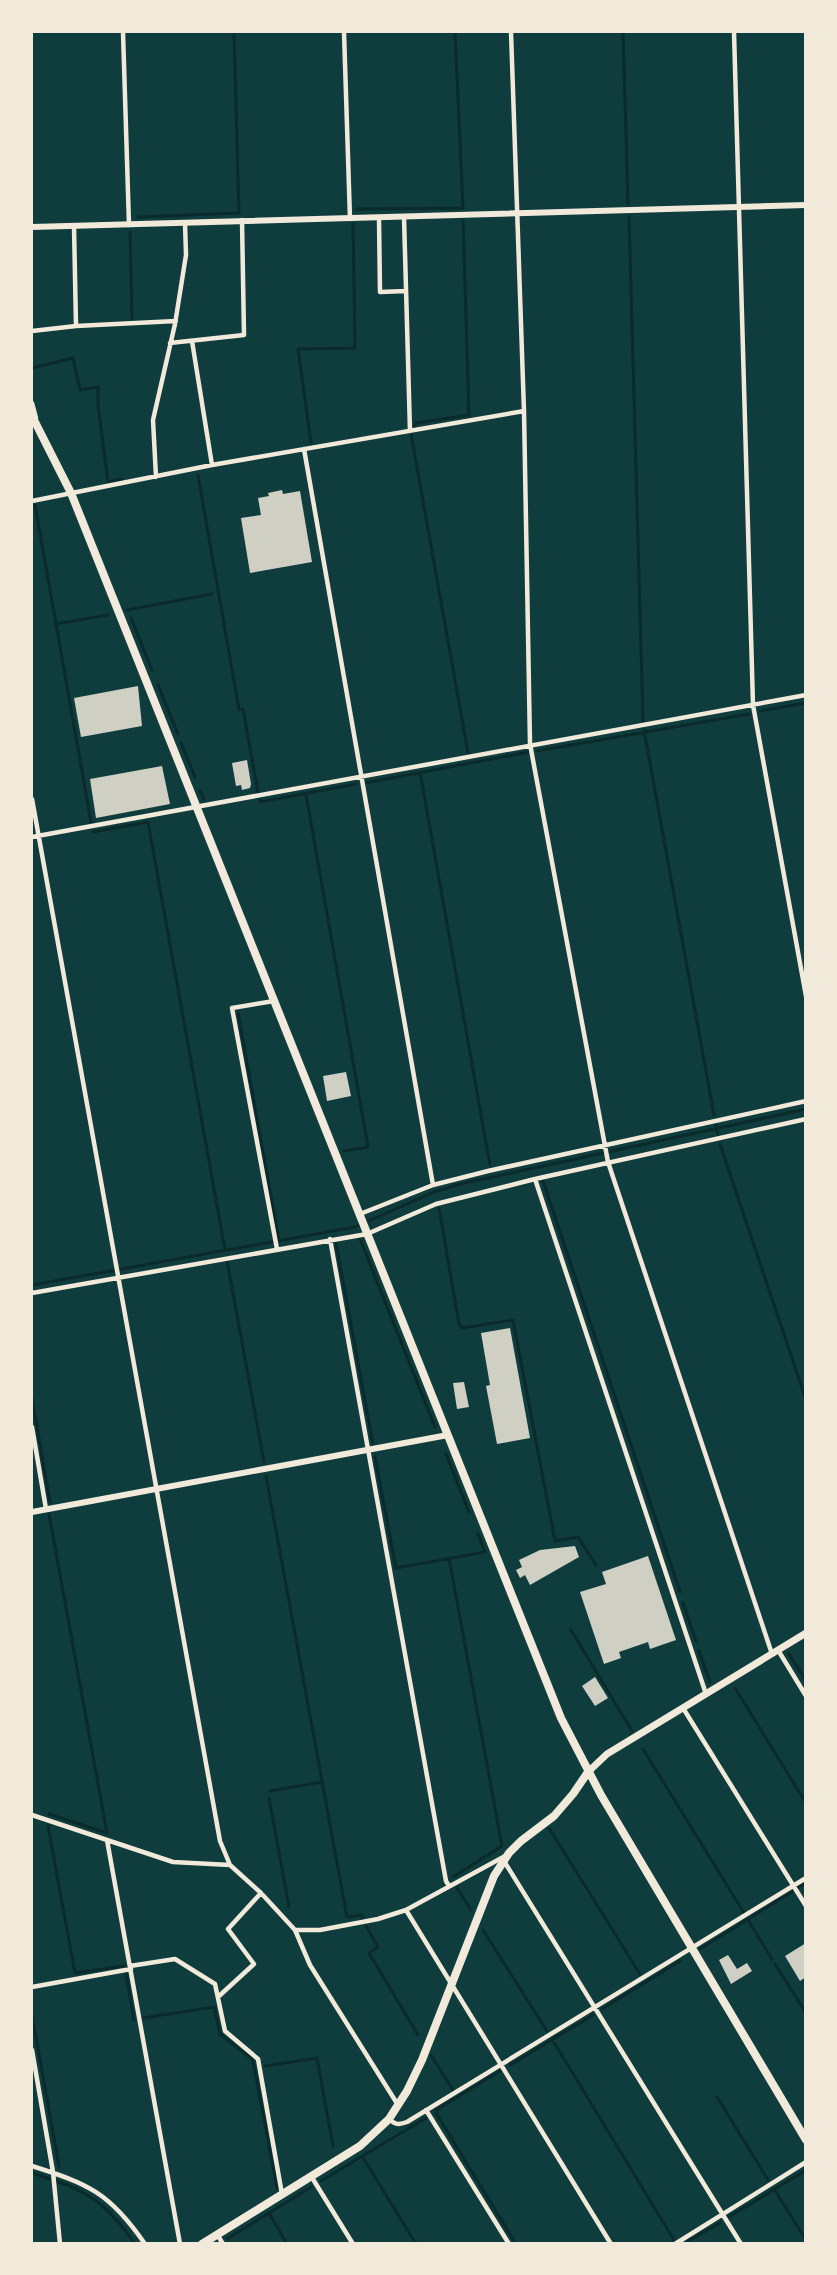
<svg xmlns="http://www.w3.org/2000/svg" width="837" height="2275" font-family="Quicksand,sans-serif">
  <rect width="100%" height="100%" fill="#0f3d3e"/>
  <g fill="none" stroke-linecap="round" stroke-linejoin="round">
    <path stroke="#0a2a2b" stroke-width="3" d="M 623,32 L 628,204
      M 357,209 L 463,208 L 455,32
      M 138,217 L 239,213 L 234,32
      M 629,217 L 643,721
      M 130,232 L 132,319
      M 32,368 L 73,358 L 80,390 L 98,387 L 98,405 L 108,482 L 122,479
      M 414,426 L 416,423 L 469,415 L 463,221
      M 411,434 L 468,753
      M 311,443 L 298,349 L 355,348 L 353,224
      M 198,475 L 239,710 L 243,709 L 258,792
      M 35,505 L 91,822
      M 127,610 L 212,594
      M 131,618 L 152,670
      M 55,624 L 108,615
      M 158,685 L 178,734
      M 761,711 L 806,703
      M 644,730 L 714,1115
      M 181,743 L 195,777
      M 537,751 L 749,714
      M 420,772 L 490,1165
      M 365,783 L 529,752
      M 200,791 L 204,799
      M 306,794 L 368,1147 L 344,1151
      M 260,800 L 260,802 L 356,784
      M 93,832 L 148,822 L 225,1250
      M 238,1013 L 279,1240
      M 716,1125 L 718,1135
      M 720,1144 L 806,1400
      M 543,1181 L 680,1592
      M 439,1208 L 459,1324 L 462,1328 L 513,1320 L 555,1541 L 578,1537 L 596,1565
      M 360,1239 L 435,1427
      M 336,1243 L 373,1444
      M 227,1261 L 264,1462
      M 32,1285 L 355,1227 L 434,1192 L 460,1184 L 806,1109
      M 32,1398 L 50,1502
      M 446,1454 L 469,1512
      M 375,1457 L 396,1568 L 485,1552 L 478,1534
      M 266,1476 L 347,1917 L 362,1915 L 362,1918
      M 49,1514 L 107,1833 L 49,1814
      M 449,1558 L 502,1846 L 453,1877
      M 683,1603 L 696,1641
      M 571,1630 L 632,1731
      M 699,1651 L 710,1682
      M 789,1654 L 806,1681
      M 735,1688 L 806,1803
      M 643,1749 L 744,1913
      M 270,1791 L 322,1782
      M 269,1798 L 289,1907
      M 48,1826 L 75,1973 L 124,1966
      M 549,1828 L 640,1974
      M 457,1888 L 471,1910
      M 797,1888 L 806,1883
      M 748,1920 L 772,1959
      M 366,1926 L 378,1947 L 369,1953 L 418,2035
      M 483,1930 L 547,2031
      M 700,1949 L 792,1892
      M 775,1964 L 806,2013
      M 126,1974 L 134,2020
      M 602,2009 L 680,1961
      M 32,2015 L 59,2166
      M 143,2018 L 214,2007 L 220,2034 L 252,2059 L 254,2066 L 277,2188
      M 552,2039 L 674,2240
      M 431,2055 L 453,2090
      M 510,2065 L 593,2015
      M 265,2066 L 317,2058 L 333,2146
      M 500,2071 L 436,2110 L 436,2113 L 516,2244
      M 717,2097 L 768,2180
      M 362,2156 L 416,2244
      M 32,2173 L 50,2179
      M 56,2181 C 92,2192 114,2213 135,2244
      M 321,2181 L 426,2118
      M 774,2189 L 806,2240
      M 269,2213 L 287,2244
      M 729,2217 L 806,2170
      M 227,2239 L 311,2187
      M 688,2241 L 720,2223"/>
  </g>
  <path fill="#cfcfc3" d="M 282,490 L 283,494 L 300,491 L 312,562 L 250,573 L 241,518 L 261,515 L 258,498 L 269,496 L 268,493 Z
    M 138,686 L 142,726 L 81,737 L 74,698 Z
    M 247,760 L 251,784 L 250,788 L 242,790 L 241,785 L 236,786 L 232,763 Z
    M 162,766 L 170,804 L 96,818 L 90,779 Z
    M 346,1072 L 351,1096 L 327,1101 L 323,1076 Z
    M 510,1328 L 530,1438 L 497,1444 L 486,1386 L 490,1385 L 481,1333 Z
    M 464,1382 L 469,1407 L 457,1409 L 453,1383 Z
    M 575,1546 L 579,1557 L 530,1585 L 525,1575 L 520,1578 L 516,1570 L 522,1567 L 519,1560 L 540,1550 Z
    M 648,1556 L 676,1640 L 650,1649 L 648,1642 L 619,1652 L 621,1658 L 604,1664 L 580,1592 L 606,1584 L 602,1572 Z
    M 595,1677 L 608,1698 L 595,1706 L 582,1686 Z
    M 806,1943 L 806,1977 L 800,1981 L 785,1956 Z
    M 728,1955 L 737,1969 L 747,1963 L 752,1971 L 731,1984 L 719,1960 Z"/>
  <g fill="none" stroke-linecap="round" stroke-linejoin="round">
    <path stroke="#f1e9da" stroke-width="4.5" d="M 123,32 L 129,225
      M 344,32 L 350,219
      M 511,32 L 524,411 L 530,744 L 608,1162 L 772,1654
      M 734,32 L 753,705 L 806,996
      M 404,217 L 410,431
      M 379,218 L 380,292 L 406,291
      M 76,326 L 176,321
      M 32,331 L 76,326 L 74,226
      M 192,341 L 212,465
      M 170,343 L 244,335 L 242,220
      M 32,403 L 36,418
      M 304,449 L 433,1185
      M 156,477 L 153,420 L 175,324 L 186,255 L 185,223
      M 32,501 L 212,465 L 524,411
      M 32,799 L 220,1841 L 230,1865 L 261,1893 L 295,1930 L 310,1965 L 398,2105
      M 32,837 L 806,695
      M 274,1001 L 232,1008 L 277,1249
      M 535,1179 L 706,1694
      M 360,1214 L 433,1185 L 488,1171 L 806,1101
      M 330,1239 L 446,1881 L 449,1886
      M 32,1293 L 367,1234 L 436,1204 L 535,1179 L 806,1119
      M 32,1427 L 46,1509
      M 778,1650 L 806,1696
      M 683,1708 L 806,1906
      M 32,1815 L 173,1862 L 230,1865
      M 107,1840 L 180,2244
      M 504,1861 L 741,2244
      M 406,1910 L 611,2244
      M 295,1930 L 320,1930 L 378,1919 L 406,1910 L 507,1855
      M 130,1966 L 175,1959 L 215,1984 L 225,2031 L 258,2059 L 282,2194
      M 32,1987 L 131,1969
      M 218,1997 L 254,1964 L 228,1929 L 261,1893
      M 32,2050 L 53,2172 L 60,2244
      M 426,2110 L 509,2244
      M 389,2119 C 395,2125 399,2125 407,2122 L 806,1878
      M 32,2166 C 89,2184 110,2193 145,2244
      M 311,2176 L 353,2244
      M 217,2234 L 223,2244
      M 675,2244 L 806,2162"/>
    <path stroke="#f1e9da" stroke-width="6" d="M 32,227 L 806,205
      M 32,1512 L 448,1435"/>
    <path stroke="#f1e9da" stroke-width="7" d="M 588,1772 L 607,1754 L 806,1633"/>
    <path stroke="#f1e9da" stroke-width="8" d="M 32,416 L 71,493 L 561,1718 L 601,1795 L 806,2140
      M 202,2244 L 360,2146 L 389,2119 L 407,2091 L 422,2060 L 494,1876 L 509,1853 L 521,1841 L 554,1816 L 573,1794 L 588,1772"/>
  </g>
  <rect width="837" height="2275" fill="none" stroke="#f1e9da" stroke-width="66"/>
</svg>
